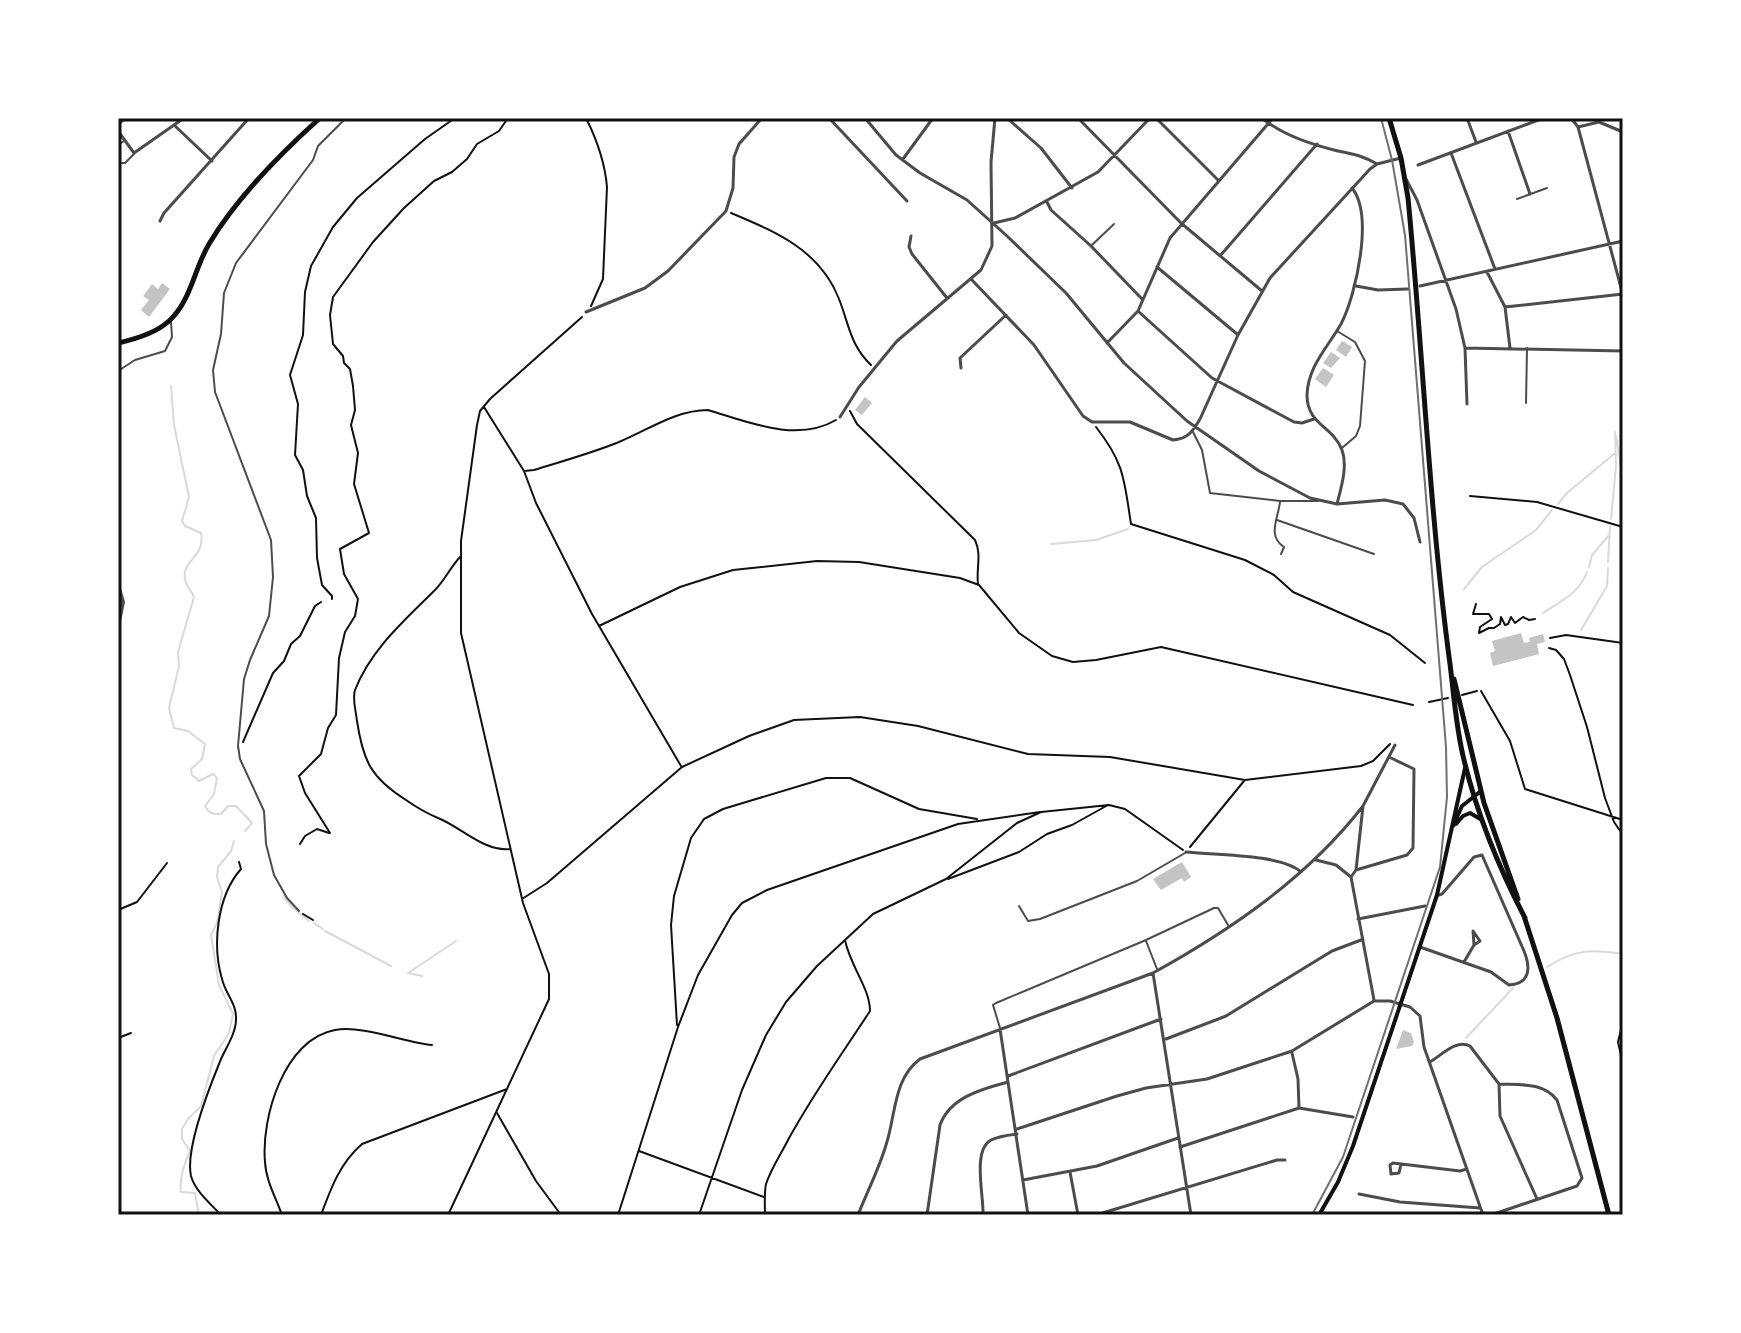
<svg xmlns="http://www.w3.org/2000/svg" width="1741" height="1333" font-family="Karla,sans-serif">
  <rect width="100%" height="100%" fill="#fff"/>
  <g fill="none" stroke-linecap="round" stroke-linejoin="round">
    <path stroke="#d9d9d9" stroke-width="2" d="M 171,386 L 174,425 L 189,497 L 182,521 L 185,526 L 201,533 C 206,557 181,560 185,580 C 187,587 191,590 194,597 L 178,652 L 179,666 L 169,708 L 174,728 L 188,731 L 205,744 L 202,759 L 191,769 L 192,775 L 199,781 L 213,774 L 217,778 L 214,794 L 205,806 C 209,814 213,814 221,814 L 228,806 L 236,806 L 252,823 L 245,831
      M 1616,436 L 1623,478
      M 1558,504 L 1567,493 L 1614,454
      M 1611,519 L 1616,466 L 1615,432
      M 1051,544 L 1096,540 L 1128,529
      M 1608,562 L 1610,527
      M 1589,567 L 1592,555 L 1610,534
      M 1464,589 L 1482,567 L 1536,530 L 1552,510
      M 1543,613 C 1559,602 1580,593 1587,572
      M 1581,630 L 1607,586 L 1608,568
      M 283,896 L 292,907 L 309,921
      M 314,923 L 323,929
      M 325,931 L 391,966
      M 1547,967 C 1575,949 1591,949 1623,954
      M 408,973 L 456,941
      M 408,973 L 422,976
      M 1466,1038 L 1513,988
      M 199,1215 L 195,1193 L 181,1192 C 179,1178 184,1164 190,1151 L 182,1139 L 182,1129 L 188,1119 L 201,1106 L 214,1056 L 229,1033 L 233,1014 L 219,985 L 211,935 L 217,923 L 222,892 L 217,877 L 218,867 L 231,851 L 234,841"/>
  </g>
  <path fill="#c4c4c4" d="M 162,283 L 170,289 L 149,317 L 141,310 L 149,300 L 143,296 L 152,284 L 158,289 Z
    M 1342,341 L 1352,347 L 1346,357 L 1336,350 Z
    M 1331,352 L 1340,358 L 1331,368 L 1323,363 Z
    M 1323,368 L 1334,375 L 1326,387 L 1315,379 Z
    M 865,397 L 872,403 L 862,415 L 855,410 Z
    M 1521,633 L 1524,643 L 1530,642 L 1529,638 L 1543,634 L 1545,642 L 1537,644 L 1539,654 L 1493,666 L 1490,653 L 1495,651 L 1492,641 Z
    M 1182,862 L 1191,877 L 1184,882 L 1182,878 L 1161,890 L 1153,879 Z
    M 1403,1030 L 1411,1033 L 1414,1042 L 1412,1046 L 1396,1049 Z"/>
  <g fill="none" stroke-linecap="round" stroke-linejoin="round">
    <path stroke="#111" stroke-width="2" d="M 586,118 C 597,140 605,163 607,187 L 603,279 L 591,306
      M 731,213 C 776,232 820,250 839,299 C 849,324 850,345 871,365
      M 484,407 L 524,471 L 536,503 L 592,614 L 681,766
      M 850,411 L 857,424 L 975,540 C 982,555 976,568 978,584
      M 1096,427 C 1125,464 1124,480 1131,524 L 1245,560 L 1274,575 L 1293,592 L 1390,635 L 1425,663
      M 524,471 L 534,470 C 563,461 592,453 619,442 C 648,430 676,410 708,410 C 748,422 797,443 836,420
      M 1470,496 L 1537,502 L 1623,527
      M 461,556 C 451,566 445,580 435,590 C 405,620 371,649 355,690 C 352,699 356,711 357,721 C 363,761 371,778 406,800 C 416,807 426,813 438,818 C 461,827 484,852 510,849
      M 332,599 L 332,596 L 322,585 L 317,558 L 316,518 L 307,496 L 303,470 L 295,455 L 298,404 L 290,375 L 303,335 L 305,292 L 311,266 L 333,227 L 357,198 L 425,139 L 455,118
      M 1476,604 L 1473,614 L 1489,614 L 1492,619 L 1480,627 L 1479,633 L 1489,628 L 1494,628 L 1500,624 L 1501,617 L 1505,625 L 1508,624 L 1511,617 L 1515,623 L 1523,617 L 1529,620 L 1535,619
      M 599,626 L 680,587 L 733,570 L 817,561 L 859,562 L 960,578 L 979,585 L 1019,633 L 1052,656 L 1073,662 L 1096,660 L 1161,647 L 1413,705
      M 1550,638 L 1566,635 L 1623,643
      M 1549,648 L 1556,650 L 1564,659 L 1570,675 L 1587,727 L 1605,798 L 1614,822 L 1623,835
      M 1481,691 L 1510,741 L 1525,789 L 1623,820
      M 1462,695 L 1477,691
      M 1429,702 L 1448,698
      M 243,742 L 273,673 L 284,661 L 291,644 L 300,636 L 315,606 L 321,602
      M 330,833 L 305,793 L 299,776 L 321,754 L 328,728 L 336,715 L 339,658 L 345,632 L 355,616 L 358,599 L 344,574 L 340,549 L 369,533 L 354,484 L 358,453 L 351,425 L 355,410 L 353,386 L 350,369 L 344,363 L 343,356 L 333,344 L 330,315 L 333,297 L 373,242 L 404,208 L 434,181 L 452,172 L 467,159 L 477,144 L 499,131 L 508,118
      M 300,844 L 305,836 L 317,829 L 329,833
      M 1190,847 L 1244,781
      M 948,879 L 1019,852 L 1047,834 L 1072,825 L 1108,805
      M 522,899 L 547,883 L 682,767 L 749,736 L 794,720 L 860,717 L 918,726 L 1028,754 L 1110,757 L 1245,780 L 1361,766 L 1373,761 L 1390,744
      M 118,910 L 137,902 L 167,863
      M 303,914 L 313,920
      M 1623,1022 L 1618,1042 L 1623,1064
      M 677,1025 L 671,925 L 674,896 L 691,838 L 704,819 L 723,809 L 826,778 L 850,778 L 919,809 L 977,819
      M 118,1038 L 131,1033
      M 497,1113 L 536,1181 L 561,1215
      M 639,1151 L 764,1197
      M 221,1215 C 211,1204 195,1191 191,1176 C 185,1149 208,1091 219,1064 C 224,1050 236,1035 236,1019 C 237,1004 225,993 222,979 C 212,945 217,896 241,869 L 239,862
      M 282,1215 C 276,1198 266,1181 265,1162 C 261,1118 284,1039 335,1030 C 363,1025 403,1042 432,1045
      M 321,1215 C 331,1188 340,1163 362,1144 L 507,1089
      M 448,1215 L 549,999 L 549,974 L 523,903 L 461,633 L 461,541 L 477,425 L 480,411 L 490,399 L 582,317
      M 618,1215 L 678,1027 L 698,975 L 732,915 L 742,903 L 767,890 L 958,824 L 1040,812
      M 699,1215 L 742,1090 L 766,1035 L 786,1002 L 817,966 L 873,914 L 946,879 L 1017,823 L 1041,812 L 1109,805 L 1125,809 L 1183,850
      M 765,1215 C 765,1205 764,1194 766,1184 C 771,1169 781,1154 788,1140 C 813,1094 842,1054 870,1011 C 870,988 850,966 845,940"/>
    <path stroke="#4c4c4c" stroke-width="2" d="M 118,145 L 124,141
      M 118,163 L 125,163 L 134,154
      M 1517,199 L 1547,188
      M 1092,245 L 1114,224
      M 1337,331 L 1355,342 L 1365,361 L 1360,426 L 1356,436 L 1342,448
      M 118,371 L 135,360 L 165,351 L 172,337 L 171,322
      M 1526,403 L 1527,348
      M 1193,432 L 1202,450 L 1210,493 L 1280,501 L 1318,501
      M 1280,502 C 1278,519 1267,536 1284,547 L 1281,554
      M 1277,520 L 1374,554
      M 1019,906 L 1028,921 L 1040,919 L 1137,881 L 1185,853
      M 299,911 L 287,898 L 274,875 L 266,844 L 264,811 L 240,759 L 238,746 L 244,679 L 250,660 L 269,616 L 273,577 L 271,540 L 215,392 L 213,370 L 221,334 L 224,293 L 236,263 L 313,160 L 318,146 L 346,118
      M 1146,941 L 1157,969
      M 1000,1028 L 993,1005 L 996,1003 L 1146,940 L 1214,908 L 1218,908 L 1228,925"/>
    <path stroke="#4c4c4c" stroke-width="3" d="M 829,118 L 907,201
      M 865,118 L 896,155 L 920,173 L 967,200 L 1007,236 L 1066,293 L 1124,363 L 1187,421 L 1259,471 L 1310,498 L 1337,504 L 1385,500 L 1403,504 L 1414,518 L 1420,542
      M 1007,118 L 1041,148 L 1072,188
      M 1078,118 L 1181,223 L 1262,291
      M 1156,118 L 1218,180
      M 1262,118 C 1281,134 1310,144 1334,150 C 1351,154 1362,155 1377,164
      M 1467,118 L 1476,142
      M 1571,118 L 1578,127 L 1623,295
      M 118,124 L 126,118
      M 174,125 L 212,161
      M 1578,127 L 1599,122 L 1623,132
      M 118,131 L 134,153 L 184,118
      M 1508,131 L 1530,194
      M 1451,153 L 1495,269
      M 903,159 L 933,118
      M 1418,165 L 1544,118
      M 1406,179 L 1417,200 L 1456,309 L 1465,348 L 1467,404
      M 1047,202 L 1051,210 L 1091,246 L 1142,299
      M 160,221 L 164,213 L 249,118
      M 994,223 L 1015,218 L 1098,172 L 1150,118
      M 911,236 L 909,247 L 912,254 L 947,298
      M 1220,256 L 1317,144
      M 1157,267 L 1237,334
      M 1487,272 L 1505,307 L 1510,348
      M 971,279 L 1034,345 L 1083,416 L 1092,422 L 1130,422 L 1173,440 C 1188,439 1193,431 1200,419 L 1238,335 L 1270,278 L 1370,169 L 1377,164 L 1401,158
      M 1356,286 L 1378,290 L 1408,289
      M 1420,286 L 1623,241
      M 1505,307 L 1623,294
      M 586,312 L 645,288 L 668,271 L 726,211 L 733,188 L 734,157 L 739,144 L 762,118
      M 1139,312 L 1212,378 L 1294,422 L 1302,423 L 1314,419
      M 1107,343 L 1138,311 L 1170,238 L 1273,118
      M 1465,348 L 1623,351
      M 961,368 L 960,358 L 1006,315
      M 840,417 L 859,387 L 897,341 L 981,270 L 992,246 L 991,162 L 995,118
      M 1337,504 C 1341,488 1348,466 1342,450 C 1333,426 1307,425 1307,395 C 1308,366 1328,347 1341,324 C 1356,295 1374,215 1352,188
      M 1186,852 C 1214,855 1282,854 1301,872
      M 1316,860 L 1336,865 L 1351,877
      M 1356,870 L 1407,855 L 1413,848 L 1414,769 L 1389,757
      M 1358,919 L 1425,906
      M 1420,947 L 1491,972 L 1509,985 C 1530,984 1531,968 1524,951 L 1482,855 L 1474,857 L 1442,894 L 1439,895
      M 1464,962 L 1474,945 L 1473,931 L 1480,941 L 1474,945
      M 1153,973 L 1191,1215
      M 1374,1000 L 1351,877 L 1356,870 L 1363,806 L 1395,745
      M 1000,1029 L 1028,1215
      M 1166,1039 L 1226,1016 L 1332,951 L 1361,940
      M 1292,1053 L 1298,1079 L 1299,1108
      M 1430,1062 C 1442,1055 1456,1039 1470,1046 L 1499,1084 L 1500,1116 L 1537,1199
      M 1008,1076 L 1161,1019
      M 1017,1129 L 1117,1096 L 1146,1088 L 1207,1079 L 1292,1051 L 1374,1001 L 1390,1001 L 1410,1007 L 1420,1016 L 1424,1047 L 1483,1215
      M 1180,1147 L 1299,1108 L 1353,1117
      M 1401,1164 L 1399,1173 L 1391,1174 L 1390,1165 L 1393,1163 L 1460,1171 L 1467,1169
      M 1070,1172 L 1078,1215
      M 1023,1180 L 1097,1166 L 1178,1138
      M 1359,1194 L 1400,1202 L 1480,1208
      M 858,1215 C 867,1192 879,1169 886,1145 C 896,1115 893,1079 920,1059 L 1153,973 C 1231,930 1308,877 1363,806
      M 927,1215 L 940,1125 C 950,1097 982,1089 1008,1082
      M 983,1215 C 984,1196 972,1150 991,1140 C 999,1136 1009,1135 1017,1134
      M 1096,1215 L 1277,1160 L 1285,1160
      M 1491,1215 L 1577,1186 L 1582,1178 L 1557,1100 C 1543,1082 1520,1085 1499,1084"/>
    <path stroke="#4c4c4c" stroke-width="4" d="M 118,585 L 123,602 L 118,626"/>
    <path stroke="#111" stroke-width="4" d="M 1456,824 L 1463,816 L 1470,813 L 1482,820
      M 1453,826 L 1462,806 L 1481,791
      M 1319,1215 L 1338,1182 L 1353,1146 L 1437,895 L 1465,768"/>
    <path stroke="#111" stroke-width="5" d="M 1389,118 L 1401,158 L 1408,198 C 1423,353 1429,509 1450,664 C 1454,696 1456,728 1464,760 C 1477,814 1499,868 1525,918
      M 118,343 C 136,339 156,333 169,321 C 191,301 194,269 209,244 C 236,199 281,153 320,118
      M 1454,679 L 1484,803 L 1518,899
      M 1524,916 L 1557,1018 L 1609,1215"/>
    <path stroke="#707070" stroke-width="2" d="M 1312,1215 L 1343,1157 L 1440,867 L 1447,797 L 1446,747 L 1405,235 L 1392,160 L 1381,118"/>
  </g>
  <rect width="1741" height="1333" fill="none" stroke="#ffffff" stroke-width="240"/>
  <rect x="120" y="120" width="1501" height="1093" fill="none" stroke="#111" stroke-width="3"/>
</svg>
